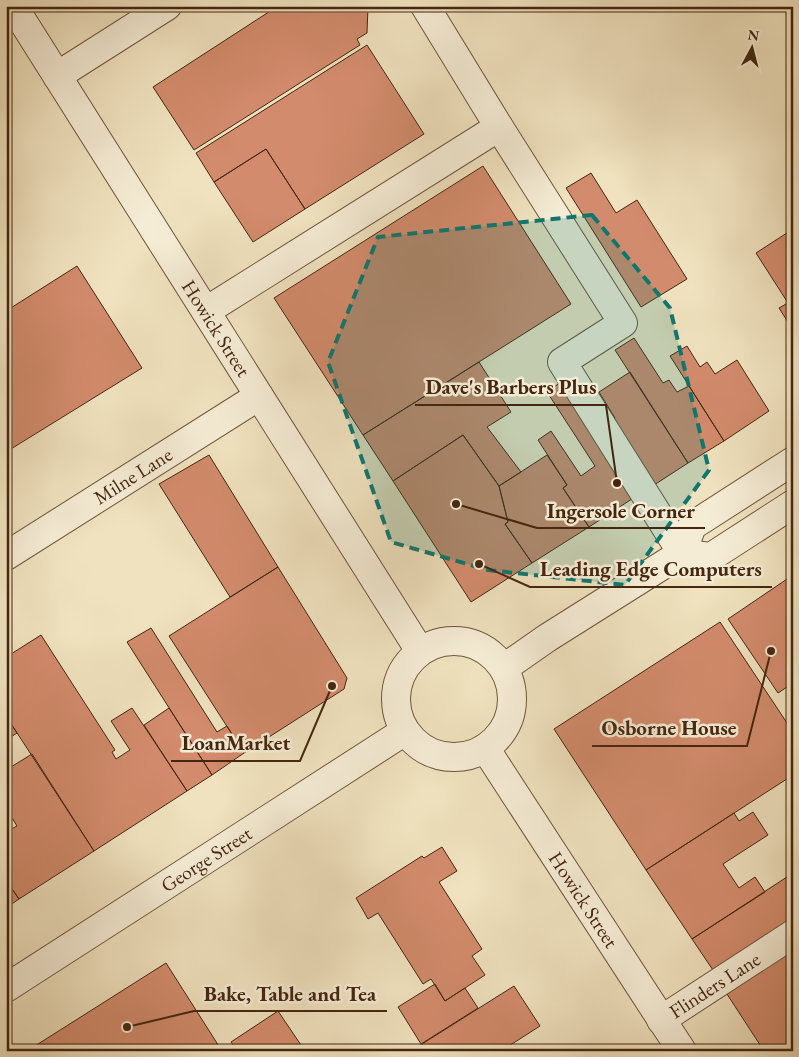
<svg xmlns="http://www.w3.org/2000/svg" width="799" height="1057" font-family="'EB Garamond',serif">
  <rect width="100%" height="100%" fill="#f0e2bf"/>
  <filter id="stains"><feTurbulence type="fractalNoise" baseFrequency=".004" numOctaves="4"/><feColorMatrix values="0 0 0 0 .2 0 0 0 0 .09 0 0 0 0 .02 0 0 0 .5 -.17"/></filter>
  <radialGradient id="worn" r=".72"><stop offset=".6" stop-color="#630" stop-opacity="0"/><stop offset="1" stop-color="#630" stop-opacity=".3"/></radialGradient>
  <path fill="#d28b6c" stroke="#452610" d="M 278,6 L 368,6 L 367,33 L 357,39 L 360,45 L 194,150 L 153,87 Z
    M 367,45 L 424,134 L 305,209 L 266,149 L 214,182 L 196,153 Z
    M 266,149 L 305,209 L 253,242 L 214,182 Z
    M 483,166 L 571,304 L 363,435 L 274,298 Z
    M 591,173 L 616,213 L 637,200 L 687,279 L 641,307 L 566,188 Z
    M 793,229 L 793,330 L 779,308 L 788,303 L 756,253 Z
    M 77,266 L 142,368 L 6,452 L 6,311 Z
    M 634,338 L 663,383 L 669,380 L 677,392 L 689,386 L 724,441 L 688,463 L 615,350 Z
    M 687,346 L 700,367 L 707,362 L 715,374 L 737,360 L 769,411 L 724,441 L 670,356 Z
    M 479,362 L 511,412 L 487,427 L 521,472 L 499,486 L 463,435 L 393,481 L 363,435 Z
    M 630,372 L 688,463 L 651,487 L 610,421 L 615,418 L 599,392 Z
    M 564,380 L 638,495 L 589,527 L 563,488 L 567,485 L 538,440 L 551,431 L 581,476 L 595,466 L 547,392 Z
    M 463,435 L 499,486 L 508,522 L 505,524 L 532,563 L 471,602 L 393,481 Z
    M 209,455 L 278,567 L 230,597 L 159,484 Z
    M 547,455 L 567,485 L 563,488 L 589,527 L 532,563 L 505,524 L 508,522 L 499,486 Z
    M 278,567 L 347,678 L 344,689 L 244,753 L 169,636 Z
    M 793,575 L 793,683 L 778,693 L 728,619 Z
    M 720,622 L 793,732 L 793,775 L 646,870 L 554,729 Z
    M 151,628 L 217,732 L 227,726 L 244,753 L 212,775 L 127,642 Z
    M 41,635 L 115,750 L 112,752 L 116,759 L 130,750 L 111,721 L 132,708 L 187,791 L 94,851 L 6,716 L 6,645 L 11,654 Z
    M 169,708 L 212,775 L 187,791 L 144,725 Z
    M 6,716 L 17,733 L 6,740 Z
    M 32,754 L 94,851 L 19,899 L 6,880 L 6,832 L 17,826 L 6,808 L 6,770 Z
    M 753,812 L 768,835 L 723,864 L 739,888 L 755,877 L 765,892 L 692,939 L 646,870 L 734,813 L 739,821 Z
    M 442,847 L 457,871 L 439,882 L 482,949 L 472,956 L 485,975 L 445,1001 L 431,979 L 423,984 L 378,913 L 368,919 L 356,898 L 422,856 L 424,858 Z
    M 793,873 L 793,926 L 717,976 L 692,939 Z
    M 6,880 L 19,899 L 6,908 Z
    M 793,946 L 793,1051 L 764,1051 L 725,991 Z
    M 166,963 L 222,1051 L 27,1051 Z
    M 435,984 L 445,1001 L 465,988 L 478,1008 L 421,1044 L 398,1007 Z
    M 514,986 L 540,1026 L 501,1051 L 411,1051 Z
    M 278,1011 L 305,1051 L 237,1051 L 231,1042 Z"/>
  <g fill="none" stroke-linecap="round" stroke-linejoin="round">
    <defs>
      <g id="minor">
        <path id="s1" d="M 13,6 L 420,651"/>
        <path d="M 425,6 L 499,127"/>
        <path d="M 57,76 L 167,6"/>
        <path d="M 206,311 L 499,127 L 623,323 L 562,362 L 682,553"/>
        <path d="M 682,553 L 711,557 L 793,504"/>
        <path id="s2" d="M 6,556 L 259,396"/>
        <circle cx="454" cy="699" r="58"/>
        <path d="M 504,668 L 547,638 L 682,553 L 692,526 L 793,461"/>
        <path id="s3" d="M 485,748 L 682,1051"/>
        <path id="s4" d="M 6,988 L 405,731"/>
        <path id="s5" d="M 661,1020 L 793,934"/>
      </g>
    </defs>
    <use href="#minor" stroke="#70553c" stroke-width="30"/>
    <use href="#minor" stroke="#f5ecd5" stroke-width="28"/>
  </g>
  <path fill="#0f766e" fill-opacity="0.2" stroke="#0f766e" stroke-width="4" stroke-dasharray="10 6" stroke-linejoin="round" d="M 592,215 L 670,308 L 709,470 L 625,585 L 488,570 L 391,542 L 328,362 L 378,237 Z"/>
  <g text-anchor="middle" stroke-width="5" stroke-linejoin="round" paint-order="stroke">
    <g font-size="20" fill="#452610" stroke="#f5ecd5">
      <text dy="7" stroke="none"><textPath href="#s1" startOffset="381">Howick Street</textPath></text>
      <text dy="7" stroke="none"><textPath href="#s2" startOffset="150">Milne Lane</textPath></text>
      <text dy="7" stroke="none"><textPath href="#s4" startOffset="238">George Street</textPath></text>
      <text dy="7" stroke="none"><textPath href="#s3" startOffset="181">Howick Street</textPath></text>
      <text dy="7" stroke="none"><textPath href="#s5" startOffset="64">Flinders Lane</textPath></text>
    </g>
  </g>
  <path fill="none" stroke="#452610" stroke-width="2" d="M617 483L606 405H415M456 504L537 528H705M479 564L530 587H772M771 651L747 746H592M332 686L300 761H171M127 1027L194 1011H387"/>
  <g fill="#452610" stroke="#f5ecd5" stroke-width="2">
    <circle cx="617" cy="483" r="5"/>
    <circle cx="456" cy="504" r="5"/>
    <circle cx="479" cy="564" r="5"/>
    <circle cx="771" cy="651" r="5"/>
    <circle cx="332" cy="686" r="5"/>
    <circle cx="127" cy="1027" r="5"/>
  </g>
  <g font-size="21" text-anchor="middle" font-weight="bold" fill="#452610" stroke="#f5ecd5" stroke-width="5" stroke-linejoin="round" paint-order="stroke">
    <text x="511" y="394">Dave's Barbers Plus</text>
    <text x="621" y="518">Ingersole Corner</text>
    <text x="651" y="576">Leading Edge Computers</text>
    <text x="669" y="735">Osborne House</text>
    <text x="236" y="750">LoanMarket</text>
    <text x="290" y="1001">Bake, Table and Tea</text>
  </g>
  <rect width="799" height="1057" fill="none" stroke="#f0e2bf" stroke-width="25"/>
  <rect x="8" y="8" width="784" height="1042" fill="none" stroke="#452610" stroke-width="2.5"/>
  <rect x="12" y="12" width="774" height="1032" fill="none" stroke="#452610"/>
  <g transform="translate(752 48) rotate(7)" stroke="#f5ecd5" stroke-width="4" paint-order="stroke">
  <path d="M0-4L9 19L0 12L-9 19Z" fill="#452610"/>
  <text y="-8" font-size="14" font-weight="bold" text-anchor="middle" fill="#452610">N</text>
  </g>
  <rect width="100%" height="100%" filter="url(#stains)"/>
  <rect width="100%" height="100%" fill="url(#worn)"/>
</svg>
